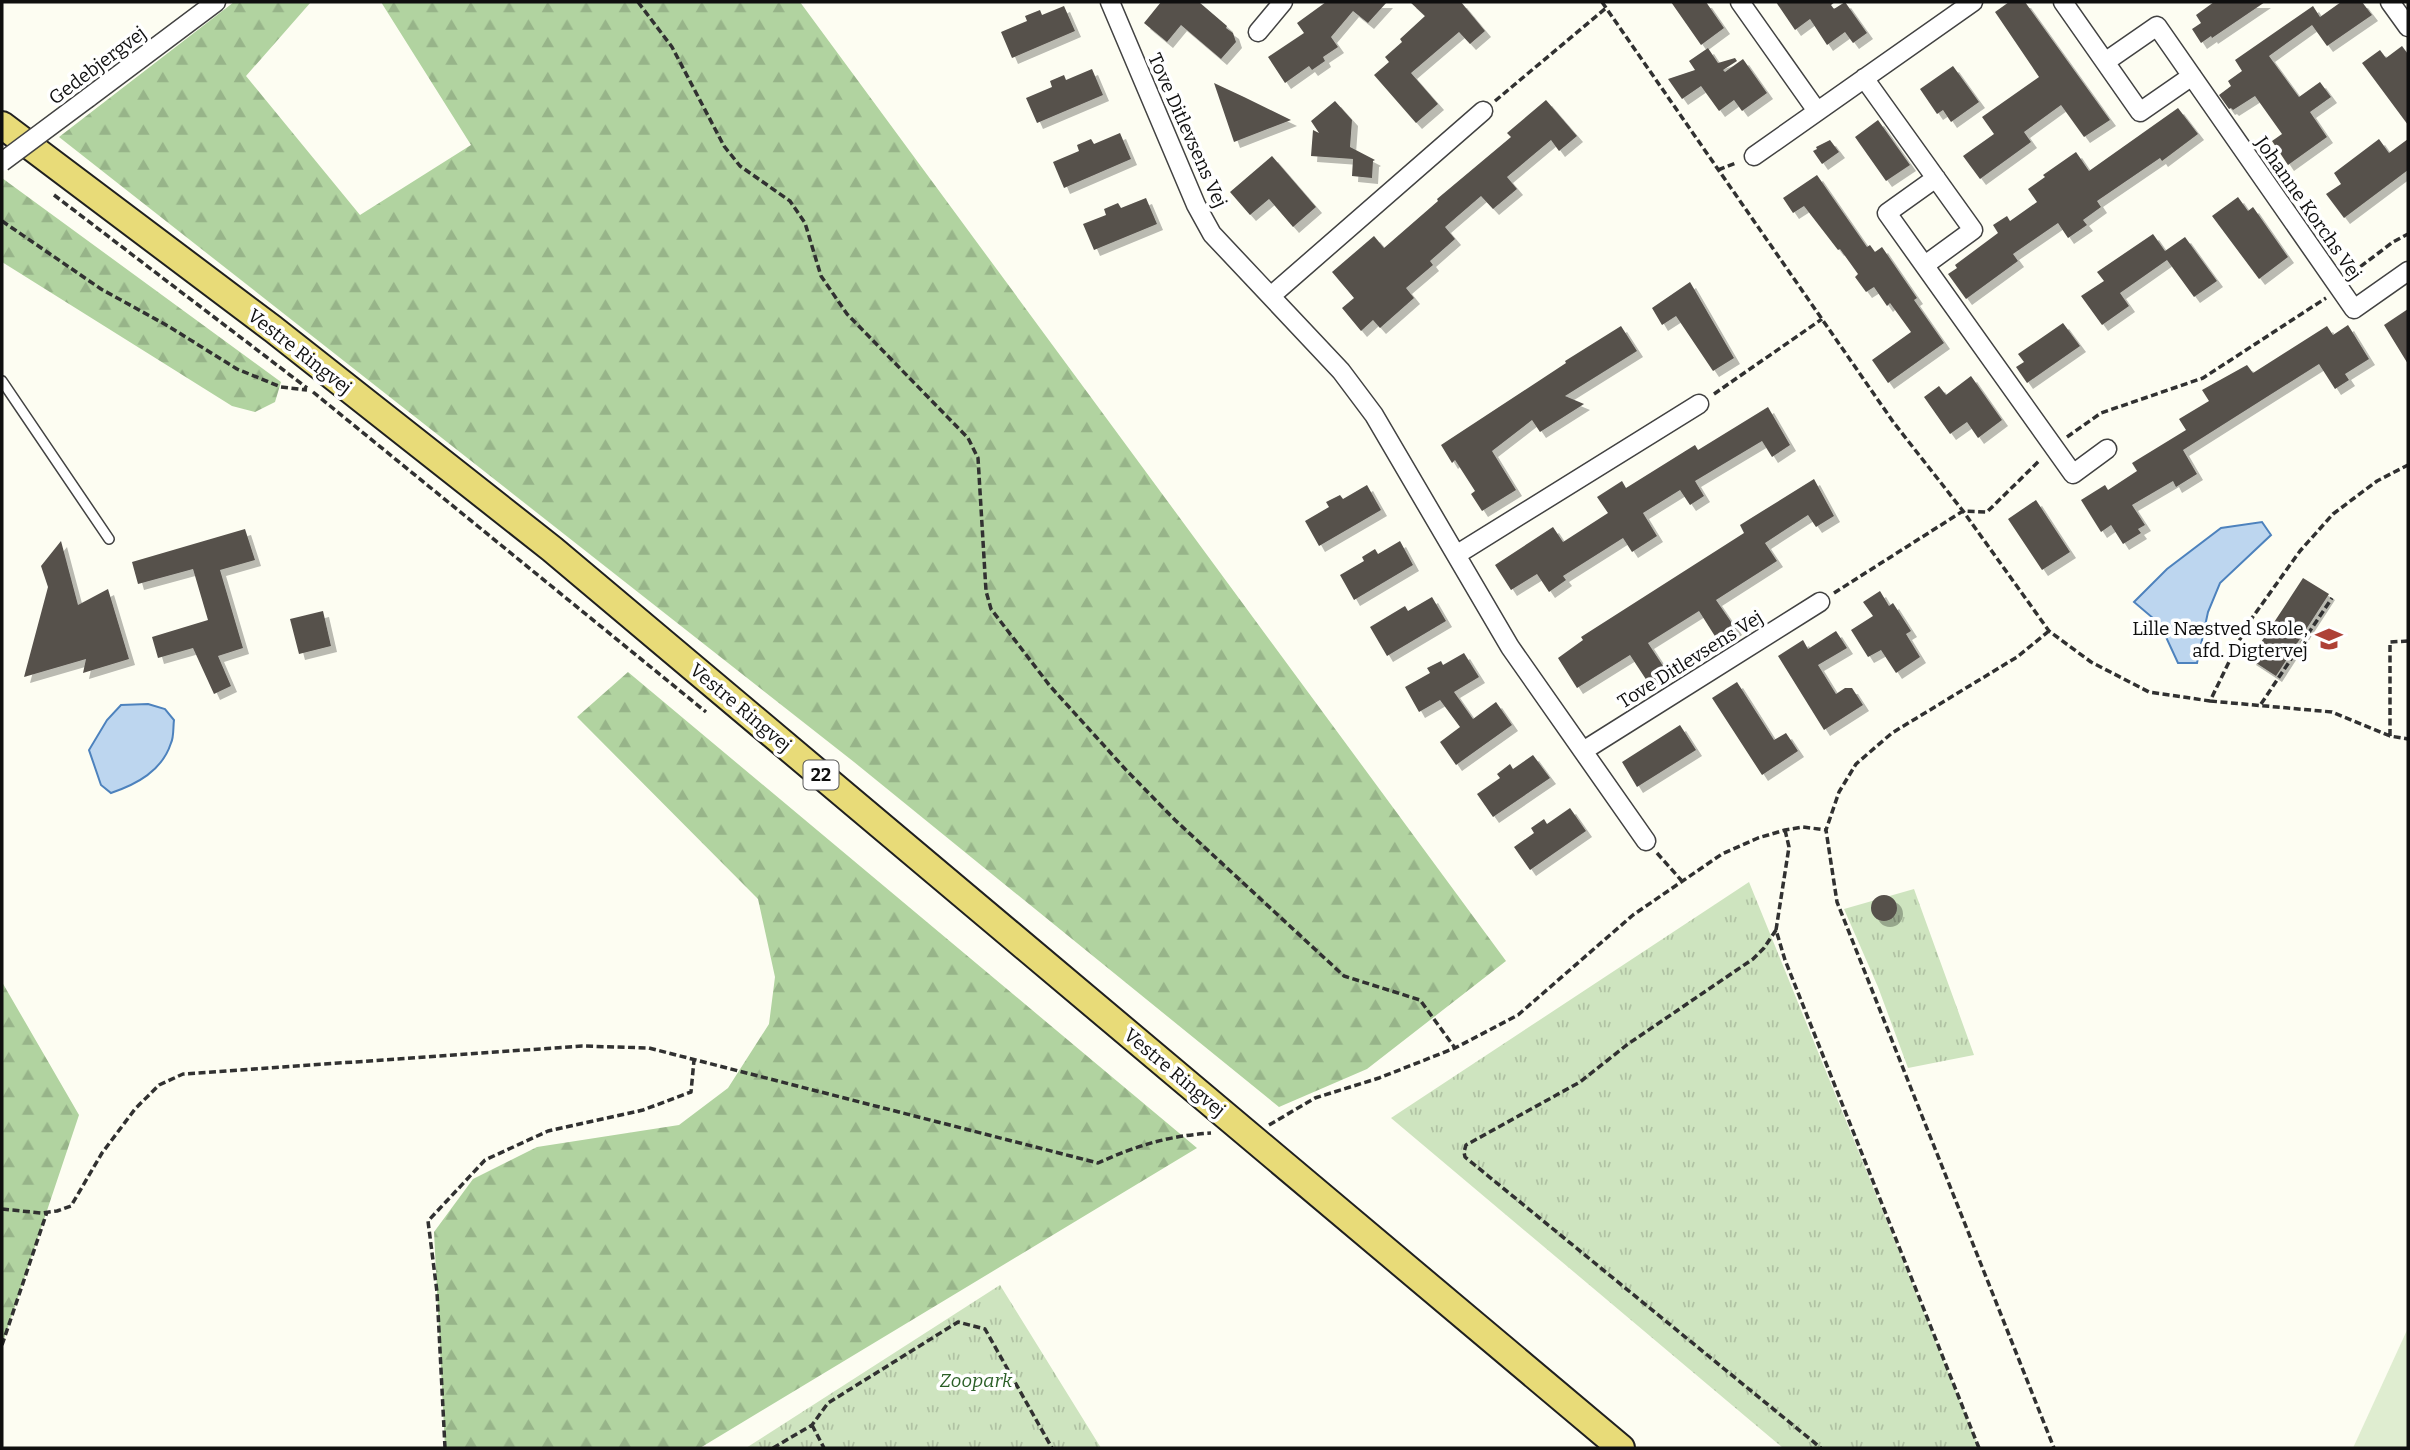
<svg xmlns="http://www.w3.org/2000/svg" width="2410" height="1450" font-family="Bitter,serif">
  <defs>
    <pattern id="forest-firs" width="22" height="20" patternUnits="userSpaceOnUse" patternTransform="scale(1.75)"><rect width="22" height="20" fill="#b1d3a0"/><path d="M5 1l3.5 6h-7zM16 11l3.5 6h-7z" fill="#97b489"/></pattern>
    <pattern id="park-tufts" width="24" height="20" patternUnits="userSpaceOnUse" patternTransform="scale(1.75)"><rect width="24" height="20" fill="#cee4bf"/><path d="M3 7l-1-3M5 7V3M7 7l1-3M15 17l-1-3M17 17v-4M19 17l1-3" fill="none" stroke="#b0c2a3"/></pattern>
    <filter id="shadow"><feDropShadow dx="6" dy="6" stdDeviation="0" flood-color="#0004"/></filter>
  </defs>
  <rect width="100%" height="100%" fill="#fdfdf2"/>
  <path fill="url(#forest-firs)" d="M 234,2 L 311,2 L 246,76 L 360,215 L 471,145 L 381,2 L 800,2 L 1506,961 L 1367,1069 L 1279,1107 L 854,762 L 59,137 Z
    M 2,178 L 281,382 L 275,402 L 255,412 L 232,406 L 2,262 Z
    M 628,672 L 1197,1148 L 700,1448 L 445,1448 L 434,1232 L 473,1179 L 537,1147 L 679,1125 L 728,1088 L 769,1024 L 775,977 L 758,899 L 577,717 Z
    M 2,982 L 79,1115 L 2,1345 Z"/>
  <path fill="url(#park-tufts)" d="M 1749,882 L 1979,1448 L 1783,1448 L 1391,1118 Z
    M 1914,889 L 1974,1055 L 1908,1068 L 1878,987 L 1844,909 Z
    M 1000,1285 L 1101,1448 L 746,1448 Z"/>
  <path fill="#dfedd0" d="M 2408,1328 L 2408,1448 L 2353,1448 Z"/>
  <path fill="#bdd6ef" stroke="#4d82bd" stroke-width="2" d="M 2262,522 L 2271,535 L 2220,583 L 2208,612 L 2197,663 L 2178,663 L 2160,624 L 2134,602 L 2167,569 L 2221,528 Z
    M 148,704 L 165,709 L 174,720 C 173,727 174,737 171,743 C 162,771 137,784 111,793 L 101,785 L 89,750 L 107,720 L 121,705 Z"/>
  <path fill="#56514c" filter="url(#shadow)" d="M 1161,2 L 1199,2 L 1227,26 L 1226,28 L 1233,33 L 1236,42 L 1221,59 L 1181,25 L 1167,42 L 1144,23 Z
    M 1326,2 L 1387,2 L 1368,23 L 1353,11 L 1331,37 L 1338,47 L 1323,57 L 1325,61 L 1312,70 L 1309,66 L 1285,83 L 1268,57 L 1304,33 L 1297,23 Z
    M 1410,2 L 1461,2 L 1485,31 L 1470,44 L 1459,32 L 1411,73 L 1438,104 L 1416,123 L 1374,75 L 1389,62 L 1385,57 L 1402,42 L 1400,39 L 1425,16 Z
    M 1671,2 L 1706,2 L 1724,28 L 1701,45 Z
    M 1776,2 L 1835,2 L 1831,5 L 1834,9 L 1845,2 L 1867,33 L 1853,43 L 1845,32 L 1827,45 L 1810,19 L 1795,30 Z
    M 2009,2 L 2025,2 L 2110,120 L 2084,137 L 2061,105 L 2024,132 L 2031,142 L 1980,179 L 1963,156 L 1994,134 L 1982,117 L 2039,77 L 1995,12 Z
    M 2214,2 L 2265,2 L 2212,38 L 2211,36 L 2201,43 L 2192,29 L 2201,23 L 2196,15 Z
    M 2341,2 L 2362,2 L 2372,15 L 2327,46 L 2312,25 L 2269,56 L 2299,97 L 2320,82 L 2331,97 L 2310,112 L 2327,137 L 2288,165 L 2272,141 L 2282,134 L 2255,96 L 2233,110 L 2231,108 L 2229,109 L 2219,95 L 2231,86 L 2228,81 L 2242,71 L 2235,60 L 2313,6 L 2320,17 Z
    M 1064,6 L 1075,31 L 1012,58 L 1001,32 L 1027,21 L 1025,16 L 1040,10 L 1042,15 Z
    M 2402,46 L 2408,54 L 2408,125 L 2362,63 L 2380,50 L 2386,58 Z
    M 1708,48 L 1718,63 L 1735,58 L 1737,61 L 1723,70 L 1725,72 L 1743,59 L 1767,93 L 1742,111 L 1734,100 L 1719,111 L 1701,86 L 1682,99 L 1668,79 L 1695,70 L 1689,61 Z
    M 1953,66 L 1979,102 L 1951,122 L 1943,110 L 1937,114 L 1920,89 Z
    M 1092,69 L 1103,95 L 1037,123 L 1026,98 L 1052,87 L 1050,81 L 1064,75 L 1066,80 Z
    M 1214,83 L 1244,97 L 1291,120 L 1234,142 Z
    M 1546,100 L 1577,136 L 1559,151 L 1551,140 L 1507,177 L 1517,189 L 1493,209 L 1481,196 L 1445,227 L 1455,239 L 1430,261 L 1433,265 L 1406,288 L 1414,298 L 1380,328 L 1373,320 L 1361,331 L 1342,308 L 1354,298 L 1332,272 L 1374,236 L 1384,248 L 1438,201 L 1437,199 L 1511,137 L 1507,133 Z
    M 1335,101 L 1352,120 L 1350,147 L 1375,160 L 1373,161 L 1372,178 L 1352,176 L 1353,159 L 1311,156 L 1313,130 L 1319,133 L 1311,121 Z
    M 2178,108 L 2198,134 L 2162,161 L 2160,158 L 2097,201 L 2101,207 L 2083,220 L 2087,225 L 2068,238 L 2058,223 L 2013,254 L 2018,261 L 1966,299 L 1948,274 L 1957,268 L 1955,265 L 1998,233 L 1993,225 L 2007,216 L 2010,221 L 2037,202 L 2028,189 L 2045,177 L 2043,175 L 2076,152 L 2089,171 Z
    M 1878,120 L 1910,165 L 1886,181 L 1855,137 Z
    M 1120,133 L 1131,159 L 1064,188 L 1053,162 L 1079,151 L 1077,145 L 1091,139 L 1094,144 Z
    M 2379,139 L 2389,153 L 2408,139 L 2408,170 L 2344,218 L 2326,194 L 2341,184 L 2334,173 Z
    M 1830,140 L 1839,152 L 1822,164 L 1813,151 L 1817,149 L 1816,147 Z
    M 1272,156 L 1316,207 L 1293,227 L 1269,199 L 1250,215 L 1230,192 Z
    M 1817,175 L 1867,247 L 1870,245 L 1875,252 L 1882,247 L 1917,298 L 1914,300 L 1944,343 L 1888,383 L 1872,360 L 1911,332 L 1890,303 L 1887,306 L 1874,287 L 1866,292 L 1855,277 L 1858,274 L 1840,249 L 1838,250 L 1804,206 L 1793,213 L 1783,198 Z
    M 2238,197 L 2248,211 L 2253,207 L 2288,257 L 2259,279 L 2212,216 Z
    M 1146,198 L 1157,224 L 1094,250 L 1083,224 L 1106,215 L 1104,209 L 1118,203 L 1121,208 Z
    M 2153,234 L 2165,251 L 2185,237 L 2217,281 L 2194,297 L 2167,260 L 2120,293 L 2129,306 L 2102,325 L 2081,296 L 2104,281 L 2097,272 Z
    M 1690,282 L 1734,358 L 1713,371 L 1676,316 L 1662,325 L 1652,308 Z
    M 2408,309 L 2408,364 L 2384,325 Z
    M 2063,323 L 2080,346 L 2027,383 L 2016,367 L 2024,362 L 2018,354 Z
    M 2348,325 L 2369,359 L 2345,374 L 2349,380 L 2335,389 L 2319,364 L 2183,450 L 2197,474 L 2176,487 L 2173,481 L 2132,505 L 2145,525 L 2138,529 L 2141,533 L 2123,544 L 2111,525 L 2101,532 L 2081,500 L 2105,485 L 2108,490 L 2137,471 L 2132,463 L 2186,430 L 2179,419 L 2209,401 L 2202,390 L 2247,365 L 2253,373 L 2327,326 L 2333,335 Z
    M 1621,326 L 1637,351 L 1565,396 L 1584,404 L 1540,432 L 1532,420 L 1492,451 L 1516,490 L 1482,511 L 1471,494 L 1475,491 L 1455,460 L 1452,463 L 1441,445 L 1566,363 L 1565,361 Z
    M 1971,376 L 2002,420 L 1978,438 L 1967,422 L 1950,434 L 1924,397 L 1939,386 L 1946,395 Z
    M 1768,407 L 1790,445 L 1772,457 L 1762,441 L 1695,481 L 1704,496 L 1690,505 L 1680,490 L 1643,513 L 1657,536 L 1632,552 L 1623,538 L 1563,576 L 1566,580 L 1549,592 L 1537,574 L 1511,590 L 1495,565 L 1553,527 L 1563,542 L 1608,513 L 1597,497 L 1622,481 L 1626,488 L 1695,445 L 1698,450 Z
    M 1814,479 L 1834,516 L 1816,527 L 1808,515 L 1765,543 L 1777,561 L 1716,600 L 1736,629 L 1718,641 L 1699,611 L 1648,643 L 1667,672 L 1649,684 L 1630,655 L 1577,688 L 1558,658 L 1583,640 L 1581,637 L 1744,533 L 1740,525 Z
    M 1367,485 L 1381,510 L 1319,546 L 1305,521 L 1329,507 L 1326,502 L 1340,495 L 1343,499 Z
    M 2036,500 L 2070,552 L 2042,570 L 2008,519 Z
    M 245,529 L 255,560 L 220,570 L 243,648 L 218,656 L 231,686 L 214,694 L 193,648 L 158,658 L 152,637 L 208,620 L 193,569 L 138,584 L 132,562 Z
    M 61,541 L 78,605 L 108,589 L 129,659 L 83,673 L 86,659 L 24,677 L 48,587 L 41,566 Z
    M 1400,541 L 1413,565 L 1354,600 L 1340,575 L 1364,561 L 1362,557 L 1375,549 L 1378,554 Z
    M 2303,578 L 2329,594 L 2276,676 L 2250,659 Z
    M 1880,591 L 1889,606 L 1893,603 L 1911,631 L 1906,634 L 1920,657 L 1896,673 L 1881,650 L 1868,657 L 1851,630 L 1873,616 L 1863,602 Z
    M 1432,597 L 1446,621 L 1387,656 L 1370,627 L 1405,606 L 1408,611 Z
    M 323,611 L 331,646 L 299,654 L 290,619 Z
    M 1836,631 L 1847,648 L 1818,665 L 1836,694 L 1845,688 L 1852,688 L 1863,705 L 1824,730 L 1778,656 L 1803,640 L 1808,649 Z
    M 1464,653 L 1479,677 L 1454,692 L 1473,719 L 1496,702 L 1512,725 L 1456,765 L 1440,742 L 1460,727 L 1440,700 L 1419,712 L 1405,687 L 1430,673 L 1427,668 L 1441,661 L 1443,665 Z
    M 1737,682 L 1774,740 L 1786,733 L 1798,751 L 1762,775 L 1712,698 Z
    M 1680,725 L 1696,750 L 1637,787 L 1622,762 Z
    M 1533,755 L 1550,778 L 1493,817 L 1477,794 L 1500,778 L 1497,774 L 1510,764 L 1513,769 Z
    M 1570,808 L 1586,831 L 1530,870 L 1514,847 L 1534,833 L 1531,828 L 1544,819 L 1547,824 Z
    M1871 908a13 13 0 1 1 26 0a13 13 0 1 1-26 0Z"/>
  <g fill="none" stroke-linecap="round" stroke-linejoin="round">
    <defs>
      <path id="lane" d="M 2,381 L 109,539"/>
      <path id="street" d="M 1110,2 L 1196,205 L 1212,234 L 1341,371 L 1374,415 L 1510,647 L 1646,841
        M 1740,2 L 1817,111
        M 2063,2 L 2140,112 L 2192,76
        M 2390,2 L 2408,27
        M 1258,32 L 1283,2
        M 2105,62 L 2157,26 L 2354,309 L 2408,271
        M 1864,78 L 1973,230 L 1925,265
        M 88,98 L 216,2
        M 1754,156 L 1973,2
        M 1936,178 L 1887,213 L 2073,474 L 2107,449
        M 1272,295 L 1483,111
        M 1456,555 L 1699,404
        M 1583,751 L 1820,602"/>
      <path id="primary" d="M 2,125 L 273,329 L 552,549 L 1621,1448"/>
    </defs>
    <use href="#lane" stroke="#424242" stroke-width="12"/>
    <use href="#street" stroke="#424242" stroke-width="21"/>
    <use href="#primary" stroke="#202020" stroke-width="30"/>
    <path stroke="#313131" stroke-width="3.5" stroke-dasharray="7 3.5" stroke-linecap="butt" d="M 638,2 L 672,47 L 724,146 L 740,166 L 790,201 L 805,223 L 821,276 L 847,314 L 968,438 L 978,458 L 986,591 L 991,609 L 1050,686 L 1127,771 L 1175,820 L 1344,976 L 1420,1000 L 1455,1048
      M 1602,2 L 1894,423 L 1963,511 L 2049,631 L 2091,662 L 2149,692 L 2210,701 L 2247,625 L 2300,551 L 2333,514 L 2377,481 L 2408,465
      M 1495,101 L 1606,8
      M 1718,170 L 1736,163
      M 54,195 L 307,388
      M 2,221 L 101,289 L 168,326 L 237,369 L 281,387 L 307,390
      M 2352,273 L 2393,242 L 2408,234
      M 313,392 L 706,712
      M 1714,394 L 1822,319
      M 2067,437 L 2101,413 L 2203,378 L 2326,298
      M 1834,593 L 1963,511 L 1987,512 L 2040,460
      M 2049,631 L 2017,657 L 1892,733 L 1856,764 L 1839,792 L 1826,830 L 1837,902 L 2054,1448
      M 2210,701 L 2332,712 L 2390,736 L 2408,739
      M 2261,704 L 2332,598
      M 2390,736 L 2390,642 L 2408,641
      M 1785,830 L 1789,847 L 1776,930 L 1785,960 L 1979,1448
      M 1657,853 L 1681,880
      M 1776,930 L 1764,948 L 1753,959 L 1628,1044 L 1580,1082 L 1466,1145 L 1464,1152 L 1465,1157 L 1821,1448
      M 1269,1125 L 1315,1098 L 1379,1078 L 1455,1048 L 1518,1015 L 1633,915 L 1722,854 L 1758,838 L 1785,830 L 1803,827 L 1826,830
      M 2,1209 L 41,1213 L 57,1211 L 71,1206 L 102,1153 L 135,1109 L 159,1085 L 183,1074 L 582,1046 L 649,1048 L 1098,1163 C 1138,1145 1168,1136 1211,1133
      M 2,1345 L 47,1212
      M 812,1425 L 824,1448
      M 445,1448 L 437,1292 L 428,1221 L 485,1160 L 548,1131 L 643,1110 L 691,1092 L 694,1060
      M 773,1448 L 812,1425 L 828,1403 L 958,1322 L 985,1329 L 1052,1448"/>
    <use href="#lane" stroke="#fff" stroke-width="9"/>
    <use href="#street" stroke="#fff" stroke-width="18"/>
    <use href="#primary" stroke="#e8db78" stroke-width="26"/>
    <defs>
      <path id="street-bridge" d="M 2,162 L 88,98"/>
    </defs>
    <use href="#street-bridge" stroke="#424242" stroke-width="21" stroke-linecap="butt"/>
    <use href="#street-bridge" stroke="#fff" stroke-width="18"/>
  </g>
  <defs>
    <symbol id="school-bare" viewBox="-9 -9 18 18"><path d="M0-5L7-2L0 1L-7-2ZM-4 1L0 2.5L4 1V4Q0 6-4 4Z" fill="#ae4137" stroke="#fff" stroke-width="2.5" paint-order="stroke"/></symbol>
  </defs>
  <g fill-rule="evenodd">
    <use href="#school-bare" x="2310" y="620" width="38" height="38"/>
  </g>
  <g text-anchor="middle" stroke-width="7" stroke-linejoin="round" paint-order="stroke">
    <rect fill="#fff" stroke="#575757" stroke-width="2" x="803.5" y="760.5" width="35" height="29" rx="5"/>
    <g font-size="18" font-weight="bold" fill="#0f0f0f">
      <text x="821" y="781">22</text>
    </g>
    <g font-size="19" fill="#0f0f0f" stroke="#fff">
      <text transform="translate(97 65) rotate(-37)" y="7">Gedebjergvej</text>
      <text transform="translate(1188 130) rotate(66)" y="7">Tove Ditlevsens Vej</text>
      <text transform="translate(2309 208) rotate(55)" y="7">Johanne Korchs Vej</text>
      <text transform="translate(300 351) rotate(38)" y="7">Vestre Ringvej</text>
      <text transform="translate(1690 659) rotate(-32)" y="7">Tove Ditlevsens Vej</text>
      <text transform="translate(741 707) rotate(40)" y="7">Vestre Ringvej</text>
      <text transform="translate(1175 1072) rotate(40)" y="7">Vestre Ringvej</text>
    </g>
    <g font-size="19" fill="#0f0f0f" stroke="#fff" text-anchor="end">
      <text x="2308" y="635">Lille Næstved Skole,<tspan x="2308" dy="22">afd. Digtervej</tspan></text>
    </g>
    <g font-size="19" font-style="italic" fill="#2b5f27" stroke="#fff">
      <text x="976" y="1387">Zoopark</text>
    </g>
  </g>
  <rect width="2410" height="1450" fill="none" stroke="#0f0f0f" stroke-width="7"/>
</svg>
